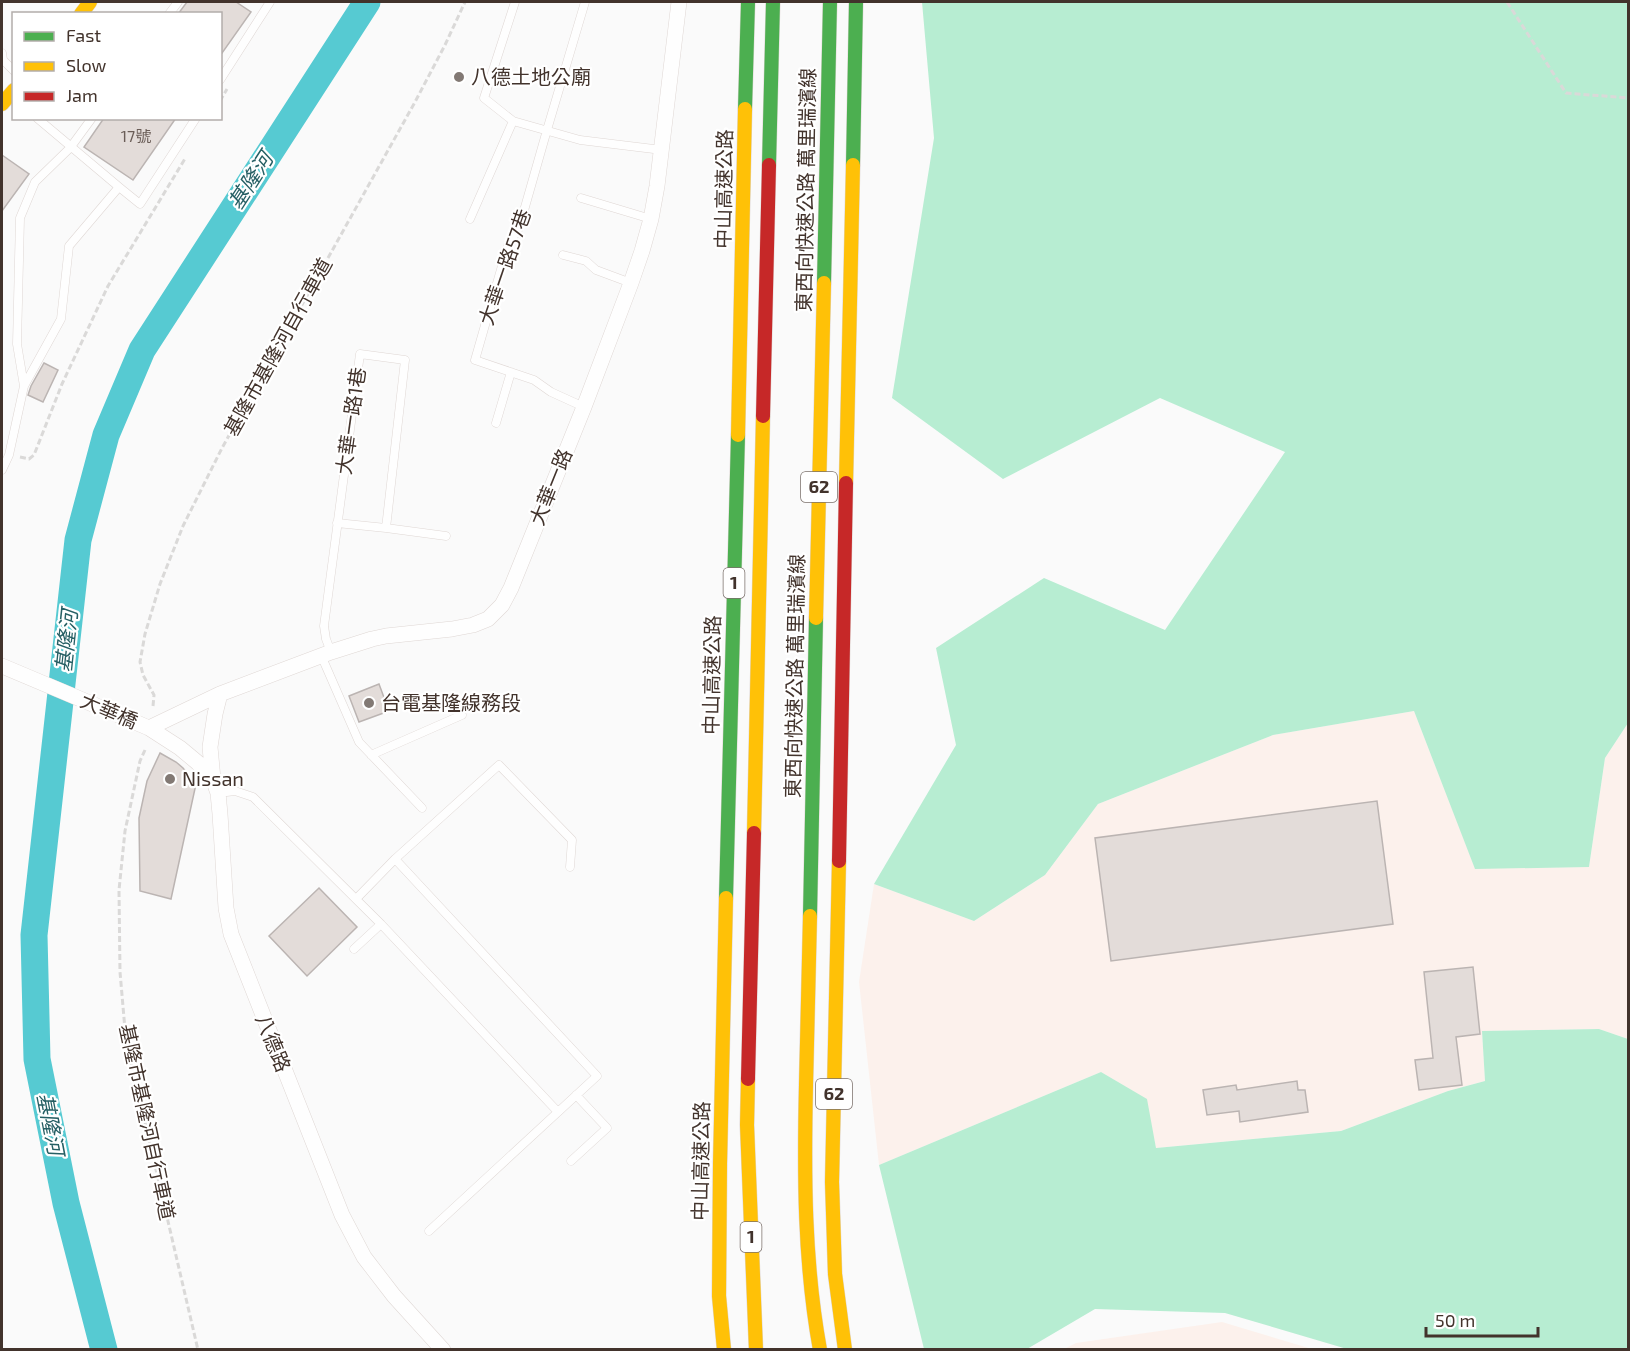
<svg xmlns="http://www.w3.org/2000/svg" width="1630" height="1351" font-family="'Exo 2','Noto Sans TC',sans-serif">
  <rect width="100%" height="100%" fill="#fafafa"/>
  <path fill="#fcf1ec" d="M 1414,711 L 1475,868 L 1589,867 L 1605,758 L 1628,723 L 1628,1039 L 1599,1029 L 1482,1031 L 1485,1081 L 1448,1091 L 1341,1131 L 1156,1148 L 1146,1099 L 1101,1072 L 879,1165 L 859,982 L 874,884 L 974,921 L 1045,875 L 1098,804 L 1273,735 Z
    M 1222,1322 L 1312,1349 L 1064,1349 L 1076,1343 Z"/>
  <path fill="#b7edd2" d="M 922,2 L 1628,2 L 1628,723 L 1605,758 L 1589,867 L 1475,869 L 1414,711 L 1273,735 L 1098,804 L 1045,875 L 974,921 L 874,884 L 956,745 L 936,648 L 1044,578 L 1165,630 L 1285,452 L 1160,398 L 1003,479 L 892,398 L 934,138 Z
    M 1599,1029 L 1628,1039 L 1628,1349 L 1347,1349 L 1225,1313 L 1095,1309 L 1027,1349 L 924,1349 L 879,1165 L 1101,1072 L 1147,1099 L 1156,1148 L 1341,1131 L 1448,1091 L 1485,1081 L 1482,1031 Z"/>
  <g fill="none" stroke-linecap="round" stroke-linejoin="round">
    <path stroke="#56cad2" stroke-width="27" d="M 104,1350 L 66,1203 L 37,1059 L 34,935 L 78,540 L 106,435 L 142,350 L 367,2"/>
  </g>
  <path fill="#e3dcd9" stroke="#bbb4b2" stroke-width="1.5" d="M 187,2 L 236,2 L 251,12 L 220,56 L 220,14 L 178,14 Z
    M 104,118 L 176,118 L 133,180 L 84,147 Z
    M 2,155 L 29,174 L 2,211 Z
    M 44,363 L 58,370 L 43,402 L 28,395 L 31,386 Z
    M 379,684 L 389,711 L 359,722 L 349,696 Z
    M 160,753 L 176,762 L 183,768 L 196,784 L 171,899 L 140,891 L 139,818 L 147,781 Z
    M 1377,801 L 1393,924 L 1111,961 L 1095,838 Z
    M 319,888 L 357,927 L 307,976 L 269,936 Z
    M 1473,967 L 1480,1034 L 1456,1037 L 1462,1085 L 1419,1090 L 1415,1060 L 1433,1058 L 1424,972 Z
    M 1297,1081 L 1298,1090 L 1305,1090 L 1308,1112 L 1240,1122 L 1239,1111 L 1207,1115 L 1203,1090 L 1236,1085 L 1237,1090 Z"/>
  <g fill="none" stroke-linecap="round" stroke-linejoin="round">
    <defs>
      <path id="lane" d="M 515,2 L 484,98 L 513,121 L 580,140 L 662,150
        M 169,14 L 178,2
        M 2,53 L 3,60 L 14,71
        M 220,80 L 270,2
        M 37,118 L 119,187
        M 581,198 L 651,219
        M 470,219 L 513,121
        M 563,255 L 586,261 L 596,270 L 631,283
        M 24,386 L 17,344 L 20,218 L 35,182 L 70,148 L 92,118
        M 584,407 L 551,392 L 534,380 L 475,360 L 508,245 L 519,228 L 547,130 L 585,2
        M 496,423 L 511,372
        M 2,470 L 9,455 L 24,386 L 61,319 L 69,246 L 119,187 L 140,204 L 196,118
        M 337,523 L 386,528
        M 331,652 L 326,639 L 324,626 L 360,354 L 405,360 L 386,528 L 446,536
        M 323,656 L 324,662 L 359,742 L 422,808
        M 371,755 L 462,715
        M 218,793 L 235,791 L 253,797 L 381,924 L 354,949
        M 395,859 L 499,765 L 572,840 L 570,867
        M 356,899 L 395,859 L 597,1076 L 429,1231
        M 381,924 L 558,1112
        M 571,1161 L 607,1128 L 576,1095"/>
      <path id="street" d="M 2,666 L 149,728 L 180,748 L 198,763 L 213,779 L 218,793 L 220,814 L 226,908 L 231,934 L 342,1215 L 364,1257 L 394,1296 L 443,1350
        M 149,728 L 220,694 L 331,652 L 372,639 L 386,636 L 452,629 L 473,625 L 488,619 L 502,605 L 511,588 L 584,407 L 631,283 L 642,251 L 651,219 L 657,186 L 679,2
        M 213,779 L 210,747 L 215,714 L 220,694"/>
      <path id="fast" d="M 745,109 L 748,2
        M 769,165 L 773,2
        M 853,165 L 856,2
        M 824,283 L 830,2
        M 726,898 L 738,435
        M 810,916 L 816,618"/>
      <path id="slow" d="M 81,14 L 90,2
        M 2,104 L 14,90
        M 738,435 L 745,109
        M 846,483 L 853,165
        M 816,618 L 824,283
        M 754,833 L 763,416
        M 839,861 L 832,1182 L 835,1274 L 845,1350
        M 810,916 C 809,972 807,1029 806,1085 C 804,1174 804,1262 820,1350
        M 748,1079 L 747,1125 L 756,1350
        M 724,1350 L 719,1296 L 720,1164 L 726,898"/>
      <path id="jam" d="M 763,416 L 769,165
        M 839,861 L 846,483
        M 748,1079 L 754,833"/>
    </defs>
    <use href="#lane" stroke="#dfd7d4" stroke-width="9"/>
    <use href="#street" stroke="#dfd7d4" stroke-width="16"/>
    <use href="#fast" stroke="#dfd7d4" stroke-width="15"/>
    <use href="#slow" stroke="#dfd7d4" stroke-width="15"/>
    <use href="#jam" stroke="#dfd7d4" stroke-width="15"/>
    <path stroke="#dad9d8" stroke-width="3" stroke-dasharray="6 3" stroke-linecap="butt" d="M 1507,2 L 1566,93 L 1628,98
      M 220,101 L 227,89
      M 20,457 L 29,459 L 34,455 L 62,384 L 108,286 L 186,157
      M 153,706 L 154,695 L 143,675 L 140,662 L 145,634 L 160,584 L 183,526 L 222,448 L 415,102 L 445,45 L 465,2
      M 145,750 L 140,761 L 125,831 L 119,890 L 120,972 L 126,1041 L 198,1350"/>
    <use href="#lane" stroke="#fefefe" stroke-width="8"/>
    <use href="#street" stroke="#fefefe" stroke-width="15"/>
    <use href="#fast" stroke="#4caf50" stroke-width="14"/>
    <use href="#slow" stroke="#ffc107" stroke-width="14"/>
    <use href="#jam" stroke="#c62828" stroke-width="14"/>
  </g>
  <g fill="#827974" stroke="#fff" stroke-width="2">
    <circle cx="459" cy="77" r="6"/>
    <circle cx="369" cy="703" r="6"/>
    <circle cx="170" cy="779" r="6"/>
  </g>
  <g text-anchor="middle" stroke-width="4.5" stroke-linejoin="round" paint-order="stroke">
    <g font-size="16" fill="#6a5d57">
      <text x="136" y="142">17號</text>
    </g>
    <g fill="#fff" stroke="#7b706b" stroke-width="1.5">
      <rect x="801" y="472" width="36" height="30" rx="4.5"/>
      <rect x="723.5" y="568" width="21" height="30" rx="4.5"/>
      <rect x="816" y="1079" width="36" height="30" rx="4.5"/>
      <rect x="740.5" y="1222" width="21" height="30" rx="4.5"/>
    </g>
    <g font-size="18" font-weight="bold" fill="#42332c">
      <text x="819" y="493">62</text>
      <text x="734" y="589">1</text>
      <text x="834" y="1100">62</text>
      <text x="751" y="1243">1</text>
    </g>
    <g font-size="20" fill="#42332c" stroke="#fff" text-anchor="start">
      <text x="471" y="84">八德土地公廟</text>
      <text x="381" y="710">台電基隆線務段</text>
      <text x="182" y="786">Nissan</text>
    </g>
    <g font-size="20" fill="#42332c" stroke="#fff">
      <text transform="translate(724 189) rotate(-89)" y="7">中山高速公路</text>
      <text transform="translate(806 190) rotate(-89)" y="7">東西向快速公路 萬里瑞濱線</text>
      <text transform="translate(505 267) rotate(-71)" y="7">大華一路57巷</text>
      <text transform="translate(278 347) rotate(-61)" y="7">基隆市基隆河自行車道</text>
      <text transform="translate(351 421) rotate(-82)" y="7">大華一路1巷</text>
      <text transform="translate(551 487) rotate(-68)" y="7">大華一路</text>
      <text transform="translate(712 675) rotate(-89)" y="7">中山高速公路</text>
      <text transform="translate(795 676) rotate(-89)" y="7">東西向快速公路 萬里瑞濱線</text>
      <text transform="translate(109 711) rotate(23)" y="7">大華橋</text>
      <text transform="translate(273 1043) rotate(68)" y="7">八德路</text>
      <text transform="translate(147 1122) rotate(78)" y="7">基隆市基隆河自行車道</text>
      <text transform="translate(701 1161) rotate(-89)" y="7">中山高速公路</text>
    </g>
    <g font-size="21" font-style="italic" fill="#265f64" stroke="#fff">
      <text transform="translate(251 181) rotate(-57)" y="7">基隆河</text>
      <text transform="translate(67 641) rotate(-84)" y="7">基隆河</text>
      <text transform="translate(50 1124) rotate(79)" y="7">基隆河</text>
    </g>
  </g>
  <rect width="1630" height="1351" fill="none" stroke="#42332c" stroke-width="6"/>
  <rect x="12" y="12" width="210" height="108" fill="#ffffff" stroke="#b3adab" stroke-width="1.5"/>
  <rect x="24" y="32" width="30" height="9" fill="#4caf50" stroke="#b3adab" stroke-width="1.5"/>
  <text x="66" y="42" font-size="18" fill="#42332c">Fast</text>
  <rect x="24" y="62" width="30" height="9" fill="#ffc107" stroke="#b3adab" stroke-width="1.5"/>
  <text x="66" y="72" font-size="18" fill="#42332c">Slow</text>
  <rect x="24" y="92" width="30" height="9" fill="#c62828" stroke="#b3adab" stroke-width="1.5"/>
  <text x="66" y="102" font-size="18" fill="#42332c">Jam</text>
  <path d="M1426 1327v9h112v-9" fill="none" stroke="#42332c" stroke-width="3"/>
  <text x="1435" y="1327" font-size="18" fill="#42332c" stroke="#ffffff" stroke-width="4.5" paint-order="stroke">50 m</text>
</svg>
